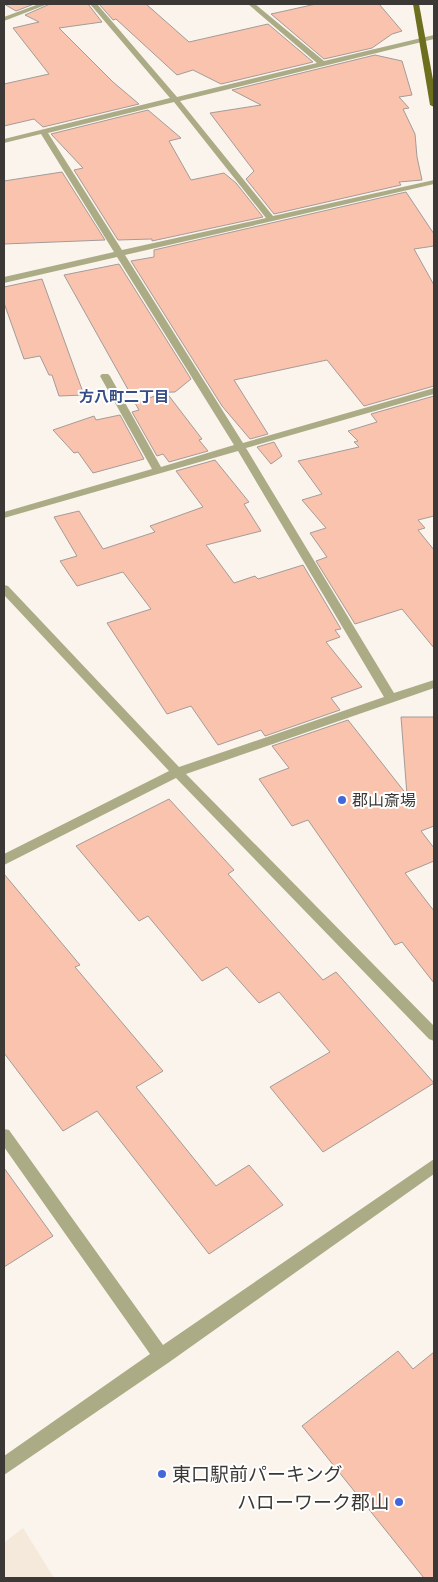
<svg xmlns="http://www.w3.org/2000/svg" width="438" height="1582" font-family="Lato,'Noto Sans JP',sans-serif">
  <rect width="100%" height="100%" fill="#faf4ec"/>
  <path fill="#f4e9db" d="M 23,1528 L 54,1578 L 4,1578 L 4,1543 Z"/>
  <path fill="#fac3ae" stroke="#a59b98" d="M 4,4 L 34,4 L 16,11 Z
    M 50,4 L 88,4 L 102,22 L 59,28 L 113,82 L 139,104 L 43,127 L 34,119 L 4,126 L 4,84 L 49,74 L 13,28 L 39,22 L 25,15 Z
    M 99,4 L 146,4 L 189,42 L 268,24 L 313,62 L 221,84 L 193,70 L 177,75 L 116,19 L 113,20 Z
    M 316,4 L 379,4 L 402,31 L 392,34 L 372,48 L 324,59 L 271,14 Z
    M 375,55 L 402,61 L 412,95 L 399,97 L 409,108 L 403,109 L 415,134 L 417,157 L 422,180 L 399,182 L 401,185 L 274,214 L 246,179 L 254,171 L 210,113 L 261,105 L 232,90 Z
    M 148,110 L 181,138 L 169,141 L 191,180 L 224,173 L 236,183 L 263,217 L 152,241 L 152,239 L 118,240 L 74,170 L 83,168 L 51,134 Z
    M 62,172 L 105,240 L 4,244 L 4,181 Z
    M 406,192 L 434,234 L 434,246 L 414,249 L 434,285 L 434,386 L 364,406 L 327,360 L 234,380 L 268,434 L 250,439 L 222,406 L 131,261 L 154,257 L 154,250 Z
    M 119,264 L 191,379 L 175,392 L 130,393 L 64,275 Z
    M 42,279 L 84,395 L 59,396 L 52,375 L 49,375 L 40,356 L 24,359 L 4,303 L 4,287 Z
    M 166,392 L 202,439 L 199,440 L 208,451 L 169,462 L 163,454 L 157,456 L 132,412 L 139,410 L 135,403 Z
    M 434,396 L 434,516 L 418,520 L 425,528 L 418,530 L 434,550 L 434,648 L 402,609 L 355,624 L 316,561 L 327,557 L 310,533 L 326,528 L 302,500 L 322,494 L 298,461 L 359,447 L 354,442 L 358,441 L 348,431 L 377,422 L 371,414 Z
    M 120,415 L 144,459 L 93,473 L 78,452 L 74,453 L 53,430 L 94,416 L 96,420 Z
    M 274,442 L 282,456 L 271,464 L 257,447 Z
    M 215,460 L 249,502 L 244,504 L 261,531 L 206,545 L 234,583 L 255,576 L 258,579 L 303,565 L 341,629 L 335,630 L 340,637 L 326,642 L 362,687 L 331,698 L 340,710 L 265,736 L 261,730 L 218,745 L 191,706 L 167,714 L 107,623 L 151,609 L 123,572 L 77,586 L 60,561 L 77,556 L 54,517 L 79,511 L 103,549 L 155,532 L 150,526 L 203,507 L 176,471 Z
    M 401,717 L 434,717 L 434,826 L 421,831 L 434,848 L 434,861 L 405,873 L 434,911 L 434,983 L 402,942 L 395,945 L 308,820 L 292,826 L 259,779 L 289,768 L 272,746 L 348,720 L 407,795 Z
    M 169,799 L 234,870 L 228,874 L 323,980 L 336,972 L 434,1083 L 323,1152 L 270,1087 L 330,1052 L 279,992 L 259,1003 L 227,967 L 202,981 L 148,916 L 139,921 L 76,846 Z
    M 4,874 L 80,965 L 75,967 L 163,1071 L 136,1087 L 216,1186 L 249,1165 L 283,1205 L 209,1254 L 97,1111 L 63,1131 L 4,1053 Z
    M 4,1168 L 53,1236 L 4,1267 Z
    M 398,1351 L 413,1369 L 434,1352 L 434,1578 L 424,1578 L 302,1426 Z"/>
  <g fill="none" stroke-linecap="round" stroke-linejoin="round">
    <path fill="#abac86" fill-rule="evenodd" d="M 39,4 L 48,4 L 4,21 L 4,17 Z
      M 90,4 L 97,4 L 177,97 L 317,63 L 248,4 L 255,4 L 324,61 L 434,35 L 434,39 L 180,101 L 273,216 L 434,180 L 434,184 L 125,255 L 243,443 L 434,388 L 434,394 L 246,448 L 394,693 L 434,680 L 434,688 L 186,774 L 434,1026 L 434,1041 L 429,1039 L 176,778 L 4,865 L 4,854 L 169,771 L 4,595 L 4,585 L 8,586 L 179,767 L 384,697 L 238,451 L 4,518 L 4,512 L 152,469 L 100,376 L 102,374 L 108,374 L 110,376 L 161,467 L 234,445 L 117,257 L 4,283 L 4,277 L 114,252 L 41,134 L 4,143 L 4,139 L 170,98 ZM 174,102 L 266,218 L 122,250 L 48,133 Z
      M 4,1129 L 9,1130 L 163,1345 L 434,1159 L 434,1174 L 168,1363 L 4,1475 L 4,1456 L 150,1354 L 4,1147 Z"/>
    <path fill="#6e6e1f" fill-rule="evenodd" d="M 413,4 L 419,4 L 434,85 L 434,107 L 430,105 Z"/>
  </g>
  <g fill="#4269db" stroke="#fff" stroke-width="2">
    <circle cx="342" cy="800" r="5"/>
    <circle cx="162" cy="1474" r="5"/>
    <circle cx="399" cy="1502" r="5"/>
  </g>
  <g text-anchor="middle" stroke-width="4" stroke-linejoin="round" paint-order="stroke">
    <g font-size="15" font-weight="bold" fill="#374d87" stroke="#fff">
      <text x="124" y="402">方八町二丁目</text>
    </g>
    <g font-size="16" fill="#3b3835" stroke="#fff" text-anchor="start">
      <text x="352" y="806">郡山斎場</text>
    </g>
    <g font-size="19" fill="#3b3835" stroke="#fff" text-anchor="start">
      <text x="172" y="1481">東口駅前パーキング</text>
      <text x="389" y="1509" text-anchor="end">ハローワーク郡山</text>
    </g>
  </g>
  <rect width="438" height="1582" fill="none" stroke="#3b3835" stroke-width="10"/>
</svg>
